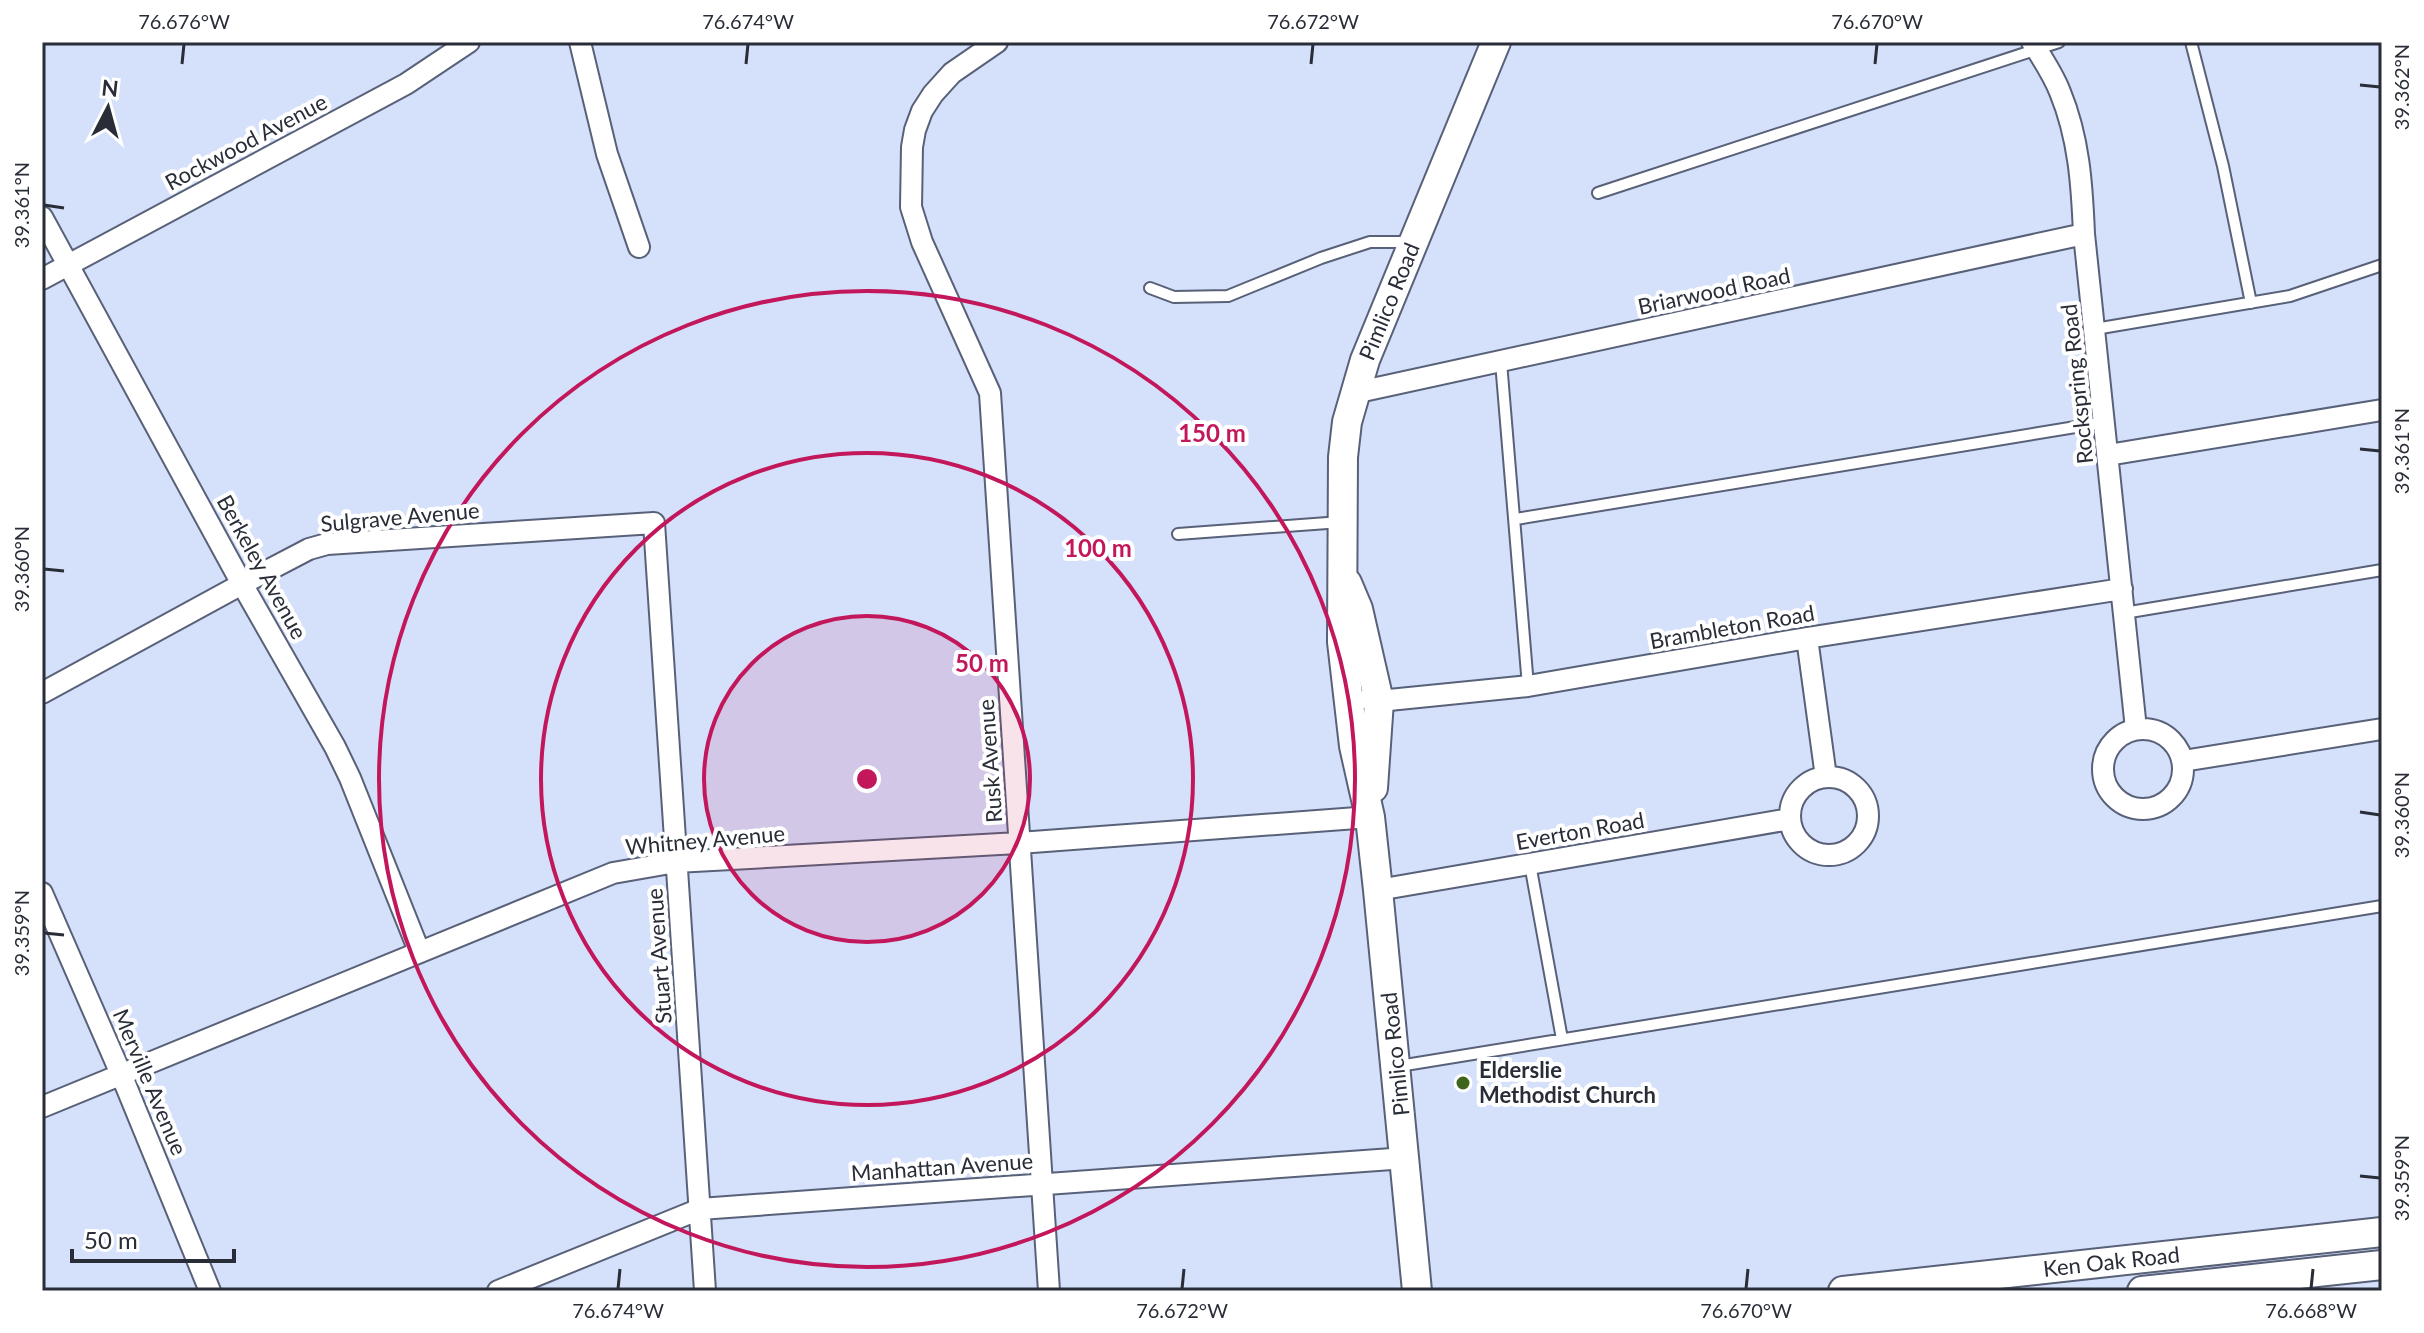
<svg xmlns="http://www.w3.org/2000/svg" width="2424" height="1333" font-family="Lato,sans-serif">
  <rect width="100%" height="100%" fill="#d5e0fb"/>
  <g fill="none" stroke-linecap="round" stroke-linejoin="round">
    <defs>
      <path id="lane" d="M 2191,42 L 2223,166 L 2251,303
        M 1598,193 L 2059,42
        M 1150,288 L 1174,297 L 1228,296 L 1321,258 L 1370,242 L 1412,242
        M 2095,329 L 2290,296 L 2382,265
        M 1501,362 L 1528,686
        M 1516,519 L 2106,422
        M 1178,534 L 1341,522
        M 2124,613 L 2382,570
        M 1530,864 L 1562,1039
        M 1399,1066 L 2382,906"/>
      <path id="street" d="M 580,42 L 607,154 L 639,247
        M 997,42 L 952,73 L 933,94 L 922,111 L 915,130 L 912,147 L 911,207 L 922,242 L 990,393 L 1049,1291
        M 2032,42 C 2042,58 2053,74 2060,92 C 2079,138 2082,185 2084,234 L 2136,729
        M 42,217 L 242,584 L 335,747 L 350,778 L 419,951
        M 42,279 L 406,84 L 469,42
        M 1354,393 L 2084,234
        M 2108,455 L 2382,410
        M 1807,638 L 1826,777
        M 42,693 L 242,584 L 309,549 L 327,544 L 654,523 L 705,1291
        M 1368,699 L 1379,701 L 1528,686 L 1807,638 L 2122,589
        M2103 769a40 40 0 1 1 80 0a40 40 0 1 1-80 0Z
        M 2183,761 L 2382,729
        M1790 816a39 39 0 1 1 78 0a39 39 0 1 1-78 0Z
        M 1378,890 L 1790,819
        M 42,893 L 121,1074 L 210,1291
        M 42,1107 L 613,873 L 676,862 L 1019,843 L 1370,817
        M 498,1291 L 700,1209 L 1406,1158"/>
      <g id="secondary">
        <path d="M 1347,583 L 1358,609 L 1379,701 L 1373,788"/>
        <path id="s1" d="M 1417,1291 L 1378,890 L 1370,817 L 1354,746 L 1342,642 L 1343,457 L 1347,422 L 1365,360 L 1496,42"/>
        <path id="s2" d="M 1843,1291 L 2382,1232"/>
        <path d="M 2142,1291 L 2382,1265"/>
      </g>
    </defs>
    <use href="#lane" stroke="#586178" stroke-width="14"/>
    <use href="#street" stroke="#586178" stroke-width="24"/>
    <use href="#secondary" stroke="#586178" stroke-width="32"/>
    <use href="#lane" stroke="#fff" stroke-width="10"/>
    <use href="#street" stroke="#fff" stroke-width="20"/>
    <use href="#secondary" stroke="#fff" stroke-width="28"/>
  </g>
  <path fill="none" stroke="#292d37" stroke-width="3" d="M 182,64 L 184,44M 746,64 L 748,44M 1311,64 L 1313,44M 1875,64 L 1877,44M 2360,85 L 2380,87M 44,205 L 64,208M 2360,449 L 2380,451M 44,569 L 64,571M 2360,812 L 2380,815M 44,933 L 64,935M 2360,1176 L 2380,1178M 618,1289 L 620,1269M 1182,1289 L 1184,1269M 1746,1289 L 1748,1269M 2311,1289 L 2313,1269"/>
  <circle cx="867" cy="779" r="163" fill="#c2185b" fill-opacity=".12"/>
  <g fill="none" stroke="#c2185b" stroke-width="4">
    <circle cx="867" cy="779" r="163"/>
    <circle cx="867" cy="779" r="326"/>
    <circle cx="867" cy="779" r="488"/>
  </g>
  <circle fill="#3f641c" stroke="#fff" stroke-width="3" cx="1463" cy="1083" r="8"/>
  <g text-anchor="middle" stroke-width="8" stroke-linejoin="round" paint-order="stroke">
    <g font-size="22" fill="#292d37" stroke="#fff">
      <text transform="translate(246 142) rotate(-28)" y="8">Rockwood Avenue</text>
      <text transform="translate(1714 291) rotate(-12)" y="8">Briarwood Road</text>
      <text dy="8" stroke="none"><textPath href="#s1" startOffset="1002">Pimlico Road</textPath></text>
      <text transform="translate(2077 384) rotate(-96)" y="8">Rockspring Road</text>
      <text transform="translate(400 517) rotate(-5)" y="8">Sulgrave Avenue</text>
      <text transform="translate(262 567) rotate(61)" y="8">Berkeley Avenue</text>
      <text transform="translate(1732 627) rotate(-10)" y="8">Brambleton Road</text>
      <text transform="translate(990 761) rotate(-94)" y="8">Rusk Avenue</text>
      <text transform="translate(1580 831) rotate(-10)" y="8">Everton Road</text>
      <text transform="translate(705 840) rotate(-5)" y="8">Whitney Avenue</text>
      <text transform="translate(659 956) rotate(-94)" y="8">Stuart Avenue</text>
      <text transform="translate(1395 1054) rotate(-96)" y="8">Pimlico Road</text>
      <text transform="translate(150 1082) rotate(67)" y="8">Merville Avenue</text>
      <text transform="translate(942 1167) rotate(-4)" y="8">Manhattan Avenue</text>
      <text dy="8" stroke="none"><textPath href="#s2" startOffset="270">Ken Oak Road</textPath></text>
    </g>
    <g font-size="22" font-weight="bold" fill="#292d37" stroke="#fff" text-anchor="start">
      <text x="1479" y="1078">Elderslie<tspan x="1479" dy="25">Methodist Church</tspan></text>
    </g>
  </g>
  <circle cx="867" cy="779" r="12" fill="#c2185b" stroke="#fff" stroke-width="4"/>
  <g font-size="24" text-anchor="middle" font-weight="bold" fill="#c2185b" stroke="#fff" stroke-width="8" stroke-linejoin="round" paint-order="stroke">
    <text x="1212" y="442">150 m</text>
    <text x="1098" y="557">100 m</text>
    <text x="982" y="672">50 m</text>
  </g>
  <rect width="2424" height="1333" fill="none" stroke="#ffffff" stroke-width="88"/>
  <g transform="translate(108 108) rotate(6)" stroke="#ffffff" stroke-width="6" paint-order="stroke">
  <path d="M0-6L14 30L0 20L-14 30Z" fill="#292d37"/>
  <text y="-12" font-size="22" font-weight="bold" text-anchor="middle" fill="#292d37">N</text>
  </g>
  <path d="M72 1249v12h162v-12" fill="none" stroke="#292d37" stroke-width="4"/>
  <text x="84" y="1249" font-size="24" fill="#292d37" stroke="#ffffff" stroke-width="6" paint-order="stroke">50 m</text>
  <rect x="44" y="44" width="2336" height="1245" fill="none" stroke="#292d37" stroke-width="3"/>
  <g font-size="20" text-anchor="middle" fill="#292d37">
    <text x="184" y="29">76.676°W</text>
    <text x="748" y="29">76.674°W</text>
    <text x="1313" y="29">76.672°W</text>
    <text x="1877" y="29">76.670°W</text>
    <text transform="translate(2402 87) rotate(-90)" y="7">39.362°N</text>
    <text transform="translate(22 205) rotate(-90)" y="7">39.361°N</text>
    <text transform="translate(2402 451) rotate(-90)" y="7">39.361°N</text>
    <text transform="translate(22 569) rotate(-90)" y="7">39.360°N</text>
    <text transform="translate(2402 815) rotate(-90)" y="7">39.360°N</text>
    <text transform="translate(22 933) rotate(-90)" y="7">39.359°N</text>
    <text transform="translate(2402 1178) rotate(-90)" y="7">39.359°N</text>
    <text x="618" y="1318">76.674°W</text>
    <text x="1182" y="1318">76.672°W</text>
    <text x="1746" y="1318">76.670°W</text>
    <text x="2311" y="1318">76.668°W</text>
  </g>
</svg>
